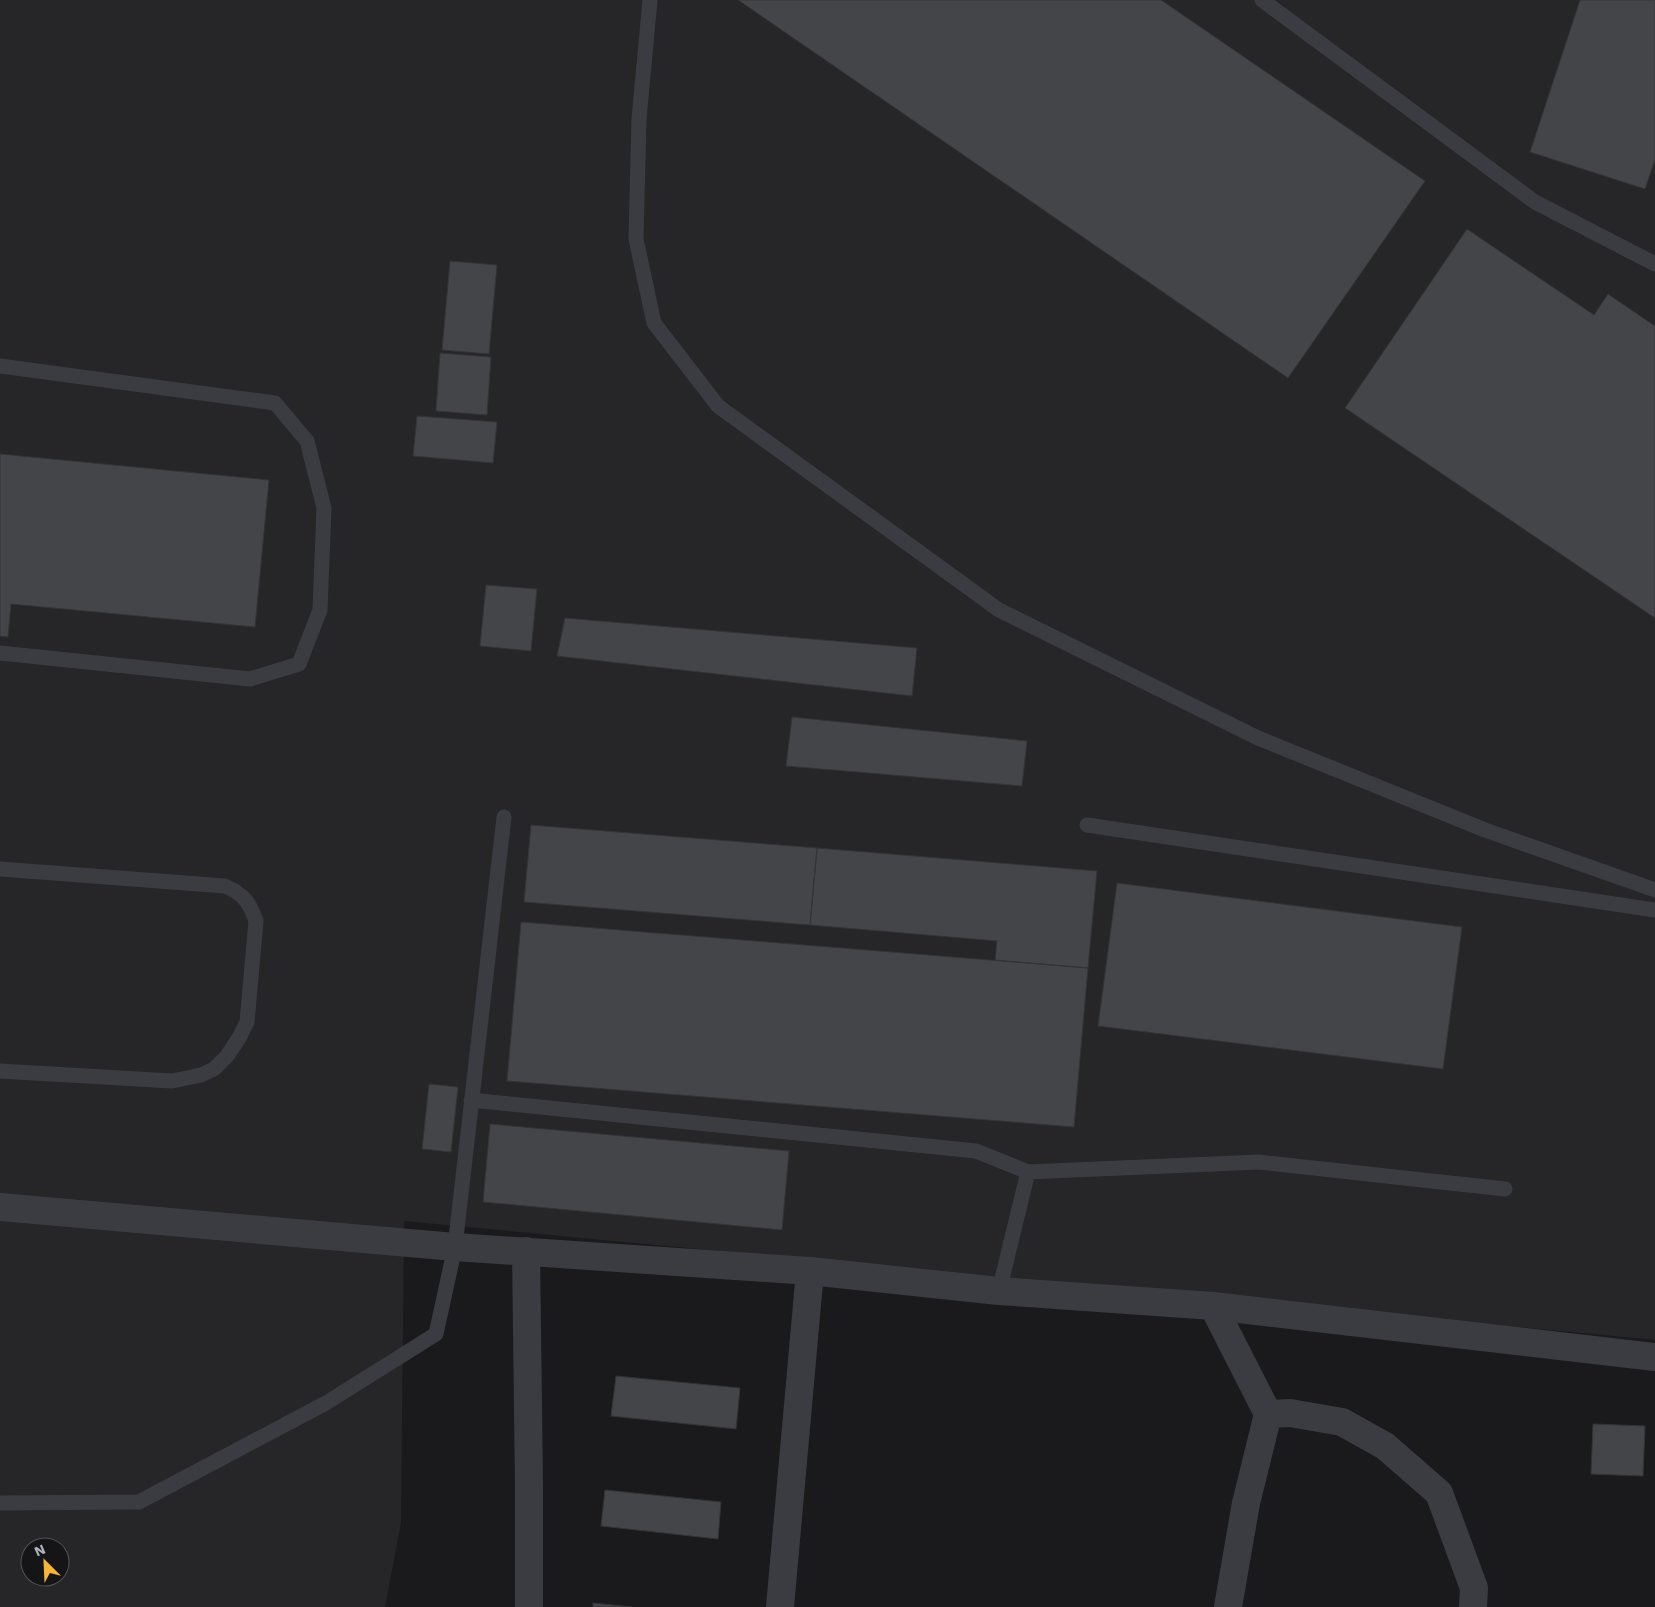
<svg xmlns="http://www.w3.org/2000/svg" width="1655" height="1607" font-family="'Work Sans',sans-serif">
  <rect width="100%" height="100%" fill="#1a1a1c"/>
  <path fill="#262629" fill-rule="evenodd" d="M 0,0 L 1655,0 L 1655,1340 L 404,1221 L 401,1523 L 385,1607 L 0,1607 ZM 30,1547 L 60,1547 L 60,1577 L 30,1577 Z"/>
  <path fill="#444549" stroke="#343438" d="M 738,0 L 1161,0 L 1425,181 L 1288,378 Z
    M 1580,0 L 1655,0 L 1655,160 L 1645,189 L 1530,152 Z
    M 1467,229 L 1594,315 L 1608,294 L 1655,326 L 1655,618 L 1345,408 Z
    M 450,261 L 497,265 L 489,354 L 442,350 Z
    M 440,353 L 491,357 L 487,415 L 436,411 Z
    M 417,416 L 497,422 L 493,463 L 413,456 Z
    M 0,454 L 269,480 L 255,627 L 11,604 L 8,637 L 0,636 Z
    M 486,585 L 537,589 L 531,651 L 480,646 Z
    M 565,618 L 917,648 L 912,696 L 557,656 Z
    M 792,717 L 1027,741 L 1022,786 L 786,766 Z
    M 531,825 L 817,848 L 810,925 L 524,902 Z
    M 817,848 L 1097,871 L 1088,968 L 995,960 L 997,941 L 810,925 Z
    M 1117,883 L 1462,927 L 1443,1069 L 1098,1026 Z
    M 521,922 L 1088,968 L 1074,1127 L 507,1081 Z
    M 429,1084 L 458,1087 L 451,1152 L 422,1149 Z
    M 490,1124 L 789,1151 L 782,1230 L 483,1202 Z
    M 616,1376 L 740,1388 L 736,1429 L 611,1416 Z
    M 1593,1424 L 1645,1426 L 1643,1476 L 1591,1474 Z
    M 605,1490 L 721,1502 L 718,1539 L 601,1526 Z
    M 593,1603 L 632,1607 L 593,1607 Z"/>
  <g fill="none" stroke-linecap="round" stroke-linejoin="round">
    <path stroke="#3b3c42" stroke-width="15" d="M 650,0 L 639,119 L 636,239 L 654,323 L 718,406 L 999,610 L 1258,738 L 1485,830 L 1655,890
      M 1262,0 L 1535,202 L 1655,264
      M 0,366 L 275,403 L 307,441 L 324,508 L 320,610 L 299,664 L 250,679 L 0,653
      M 1087,825 L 1655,910
      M 0,869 L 225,886 C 243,894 249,901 256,921 L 247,1022 L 239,1038 L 227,1056 L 214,1069 L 201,1075 L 172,1081 L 0,1071
      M 471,1100 L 976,1151 L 1028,1172
      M 999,1291 L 1028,1172 L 1259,1162 L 1505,1189
      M 0,1503 L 139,1502 L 326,1403 L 436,1334 L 455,1247 L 504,817"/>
    <path stroke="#3b3c42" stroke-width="28" d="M 0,1207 L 455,1247 L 810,1271 L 999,1291 L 1213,1306 L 1655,1357
      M 526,1251 L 529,1486 L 529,1607
      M 1213,1306 L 1268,1414 L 1246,1503 L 1228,1607
      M 1268,1414 L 1290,1413 L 1342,1422 L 1385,1446 L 1439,1493 L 1474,1588 L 1473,1607
      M 780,1607 L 810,1271"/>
  </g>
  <g transform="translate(45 1562) rotate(336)"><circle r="24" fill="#151517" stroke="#515359"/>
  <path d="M0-4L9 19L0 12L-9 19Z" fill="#f6b538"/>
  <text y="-8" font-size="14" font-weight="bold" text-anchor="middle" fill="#acb1bc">N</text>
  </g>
</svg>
